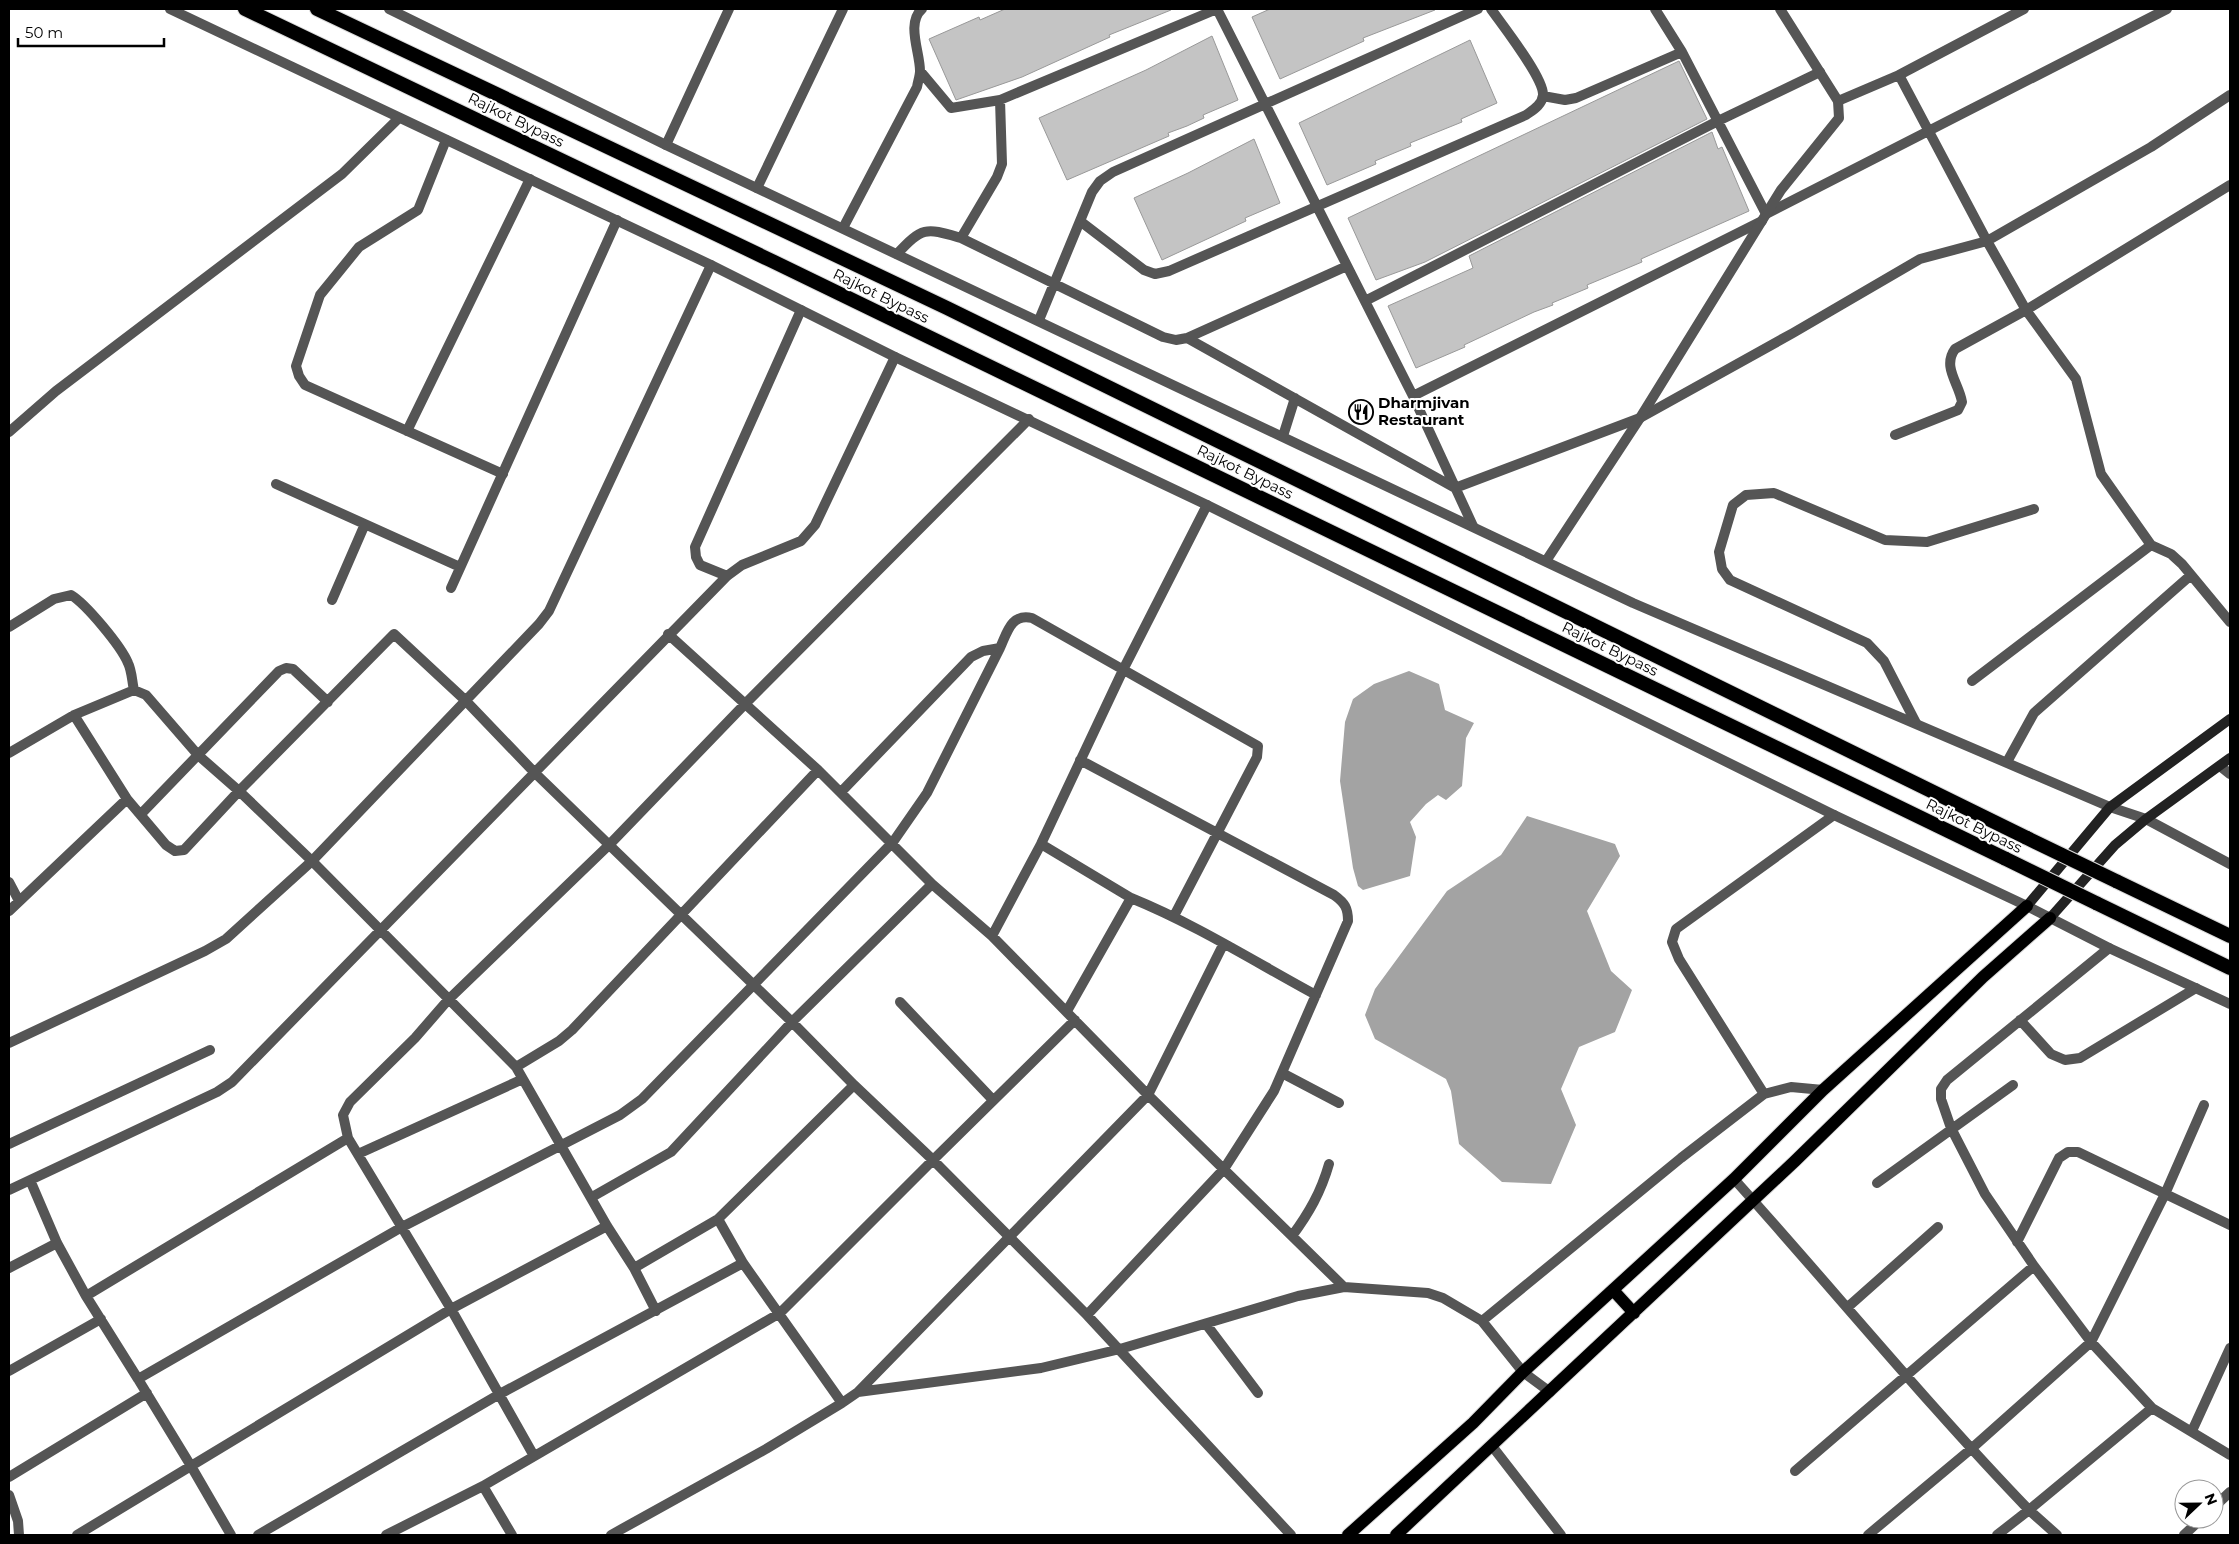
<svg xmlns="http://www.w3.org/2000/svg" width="2239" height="1544" font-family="Montserrat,sans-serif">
  <rect width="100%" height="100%" fill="#fff"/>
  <path fill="#a3a3a3" d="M 1409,671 L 1439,684 L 1445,710 L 1474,723 L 1466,738 L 1462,786 L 1446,800 L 1438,795 L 1426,804 L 1410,822 L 1416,837 L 1410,876 L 1363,890 L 1358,886 L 1353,868 L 1340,781 L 1345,722 L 1353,699 L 1374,684 Z
    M 1527,816 L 1615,844 L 1620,856 L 1587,911 L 1611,971 L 1632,990 L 1615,1032 L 1579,1047 L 1561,1089 L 1576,1125 L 1551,1184 L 1502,1182 L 1459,1144 L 1451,1091 L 1446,1079 L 1375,1039 L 1365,1015 L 1375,989 L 1447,891 L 1501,855 Z"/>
  <path fill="#c4c4c4" stroke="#999" d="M 1005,9 L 1171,9 L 1171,10 L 1109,35 L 1110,37 L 1022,77 L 956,100 L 929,39 L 979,17 L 980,20 Z
    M 1270,9 L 1435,9 L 1435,10 L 1363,38 L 1364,41 L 1280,79 L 1252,17 Z
    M 1212,36 L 1238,100 L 1203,115 L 1204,118 L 1187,126 L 1168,133 L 1169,136 L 1067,180 L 1039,118 L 1146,70 Z
    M 1470,40 L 1497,103 L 1461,119 L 1462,122 L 1410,143 L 1411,146 L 1375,161 L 1376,164 L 1327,185 L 1299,123 Z
    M 1679,61 L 1707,119 L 1425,262 L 1376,280 L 1348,218 Z
    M 1712,132 L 1718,149 L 1722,147 L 1749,211 L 1641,259 L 1642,262 L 1587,285 L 1588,288 L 1552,303 L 1553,305 L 1534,312 L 1464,345 L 1465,347 L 1416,368 L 1388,306 L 1473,268 L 1469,256 Z
    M 1254,139 L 1280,203 L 1245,218 L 1246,221 L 1162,260 L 1134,198 L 1188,173 Z"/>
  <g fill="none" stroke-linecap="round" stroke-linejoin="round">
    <defs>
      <path id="primary" d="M 1613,1290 L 1634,1313
        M 1348,1535 L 1473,1423 L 1523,1372 L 1734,1179 L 1823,1090 L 2027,906
        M 1396,1535 L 1795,1161 L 1983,977 L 2050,918"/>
      <path id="trunk" d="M 245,9 L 770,260 L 2006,859
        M 317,9 L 947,308 L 2027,838
        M 2116,881 L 2230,936
        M 2096,903 L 2230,968"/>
    </defs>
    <use href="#primary" stroke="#dbdbdb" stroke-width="14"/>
    <use href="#trunk" stroke="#dbdbdb" stroke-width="16"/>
    <path stroke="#555" stroke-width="10" d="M 446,140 L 418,210 L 359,247 L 320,295 L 296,366 L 299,376 L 305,385 L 503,474
      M 407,431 L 530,179
      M 1916,723 L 1884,661 L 1867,643 L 1730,580 L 1722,569 L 1719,552 L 1733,505 L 1746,495 L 1774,493 L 1885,540 L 1927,542 L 2034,509
      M 1492,1446 L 1561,1535"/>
    <path stroke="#555" stroke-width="10" d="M 1217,9 L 1413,396 L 1473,526
      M 1655,9 L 1682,52 L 1766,214 L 2167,9
      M 920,71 L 951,108 L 1000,100
      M 1899,75 L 1987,241 L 2026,310 L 2076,379 L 2101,474 L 2151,545 L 1972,681
      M 1543,96 L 1565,100 L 1576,98 L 1682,52
      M 1838,101 L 1899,75 L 2024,9
      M 666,145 L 729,9
      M 757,188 L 843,9
      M 1080,221 L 1144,270 L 1155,274 L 1169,271 L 1526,115 C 1533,110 1542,105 1543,95 C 1544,78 1503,26 1491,9
      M 843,228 L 917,87 C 918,81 920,76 920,71 C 920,52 906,23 922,9
      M 961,238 L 997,177 L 1002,164 L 1000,100 L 1217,9
      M 897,254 C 923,226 926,228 961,238 L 1163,337 L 1176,340 L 1187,338 L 1347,266
      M 1365,301 L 1718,121 L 1820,72
      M 1039,320 L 1092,192 L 1100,181 L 1113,172 L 1478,9
      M 1187,338 L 1455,488 L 1640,418 L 1793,333 L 1920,259 L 1987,241 L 2151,147 L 2230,95
      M 1413,396 L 1762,221
      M 9,432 L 56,391 L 342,174 L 399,118
      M 1895,435 L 1958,410 L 1962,402 C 1959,383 1942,367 1955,349 L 2026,310 L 2230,185
      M 1283,436 L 1295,398
      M 276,484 L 460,567
      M 2151,545 L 2171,554 L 2182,564 L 2230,622
      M 727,576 L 700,565 L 696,557 L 695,547 L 801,310
      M 451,588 L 617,220
      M 332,600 L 365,524
      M 9,627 L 54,599 L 71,595 C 86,604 121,646 128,663 C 132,671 132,682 134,690
      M 668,634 L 818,770 L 932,884 L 992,936 L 1148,1095 L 1344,1287
      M 1000,648 C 1007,633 1011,613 1032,618 L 1258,746 L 1257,757 L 1174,916
      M 74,715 L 127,799
      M 9,753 L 74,715 L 134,690 L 146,695 L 198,755 L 239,791 L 184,850 L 175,851 L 166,845 L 127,799 L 9,911
      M 1080,760 L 1334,895 C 1345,903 1348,908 1348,921 L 1274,1091 L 1224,1169 L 1087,1315 L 1291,1535
      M 2007,762 L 2034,713 L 2191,575
      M 2220,766 L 2230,774
      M 141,814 L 279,671 L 286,668 L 293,669 L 328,702
      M 1041,844 L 1131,898 L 1067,1011
      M 9,882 L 19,901
      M 1131,898 C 1195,924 1255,962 1316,995
      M 992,936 L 1041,844 L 1124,668 L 1207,505
      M 2109,948 L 1947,1080 L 1941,1089 L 1941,1099 L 1951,1128 L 1985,1194 L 2034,1266 L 2091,1342 L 2152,1408 L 2230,1455
      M 900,1002 L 993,1100
      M 1075,1020 L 933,1160 L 1087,1315
      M 2020,1020 L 2051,1054 L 2065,1060 L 2080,1058 L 2196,988
      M 9,1043 L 205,951 L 226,939 L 312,861 L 539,624 L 549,611 L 711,265
      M 516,1067 L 559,1041 L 572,1030 L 818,770
      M 1282,1073 L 1339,1103
      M 1823,1090 L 1791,1087 L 1764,1094 L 1679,959 L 1672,942 L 1676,929 L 1834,815
      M 9,1144 L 210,1050
      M 358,1154 L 523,1079
      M 1734,1179 C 1833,1289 1926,1403 2029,1510 L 2152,1408
      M 30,1180 L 57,1243 L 86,1296 L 138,1379 L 402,1227 L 620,1115 L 642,1099 L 893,842 L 927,793 L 1000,648 L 983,651 L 971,657 L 841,792
      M 1877,1183 L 2013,1085
      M 9,1190 L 217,1092 L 232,1082 L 727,576 L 742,565 L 801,541 L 815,525 L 895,357
      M 592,1197 L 671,1152 L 792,1022 L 932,884
      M 718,1219 L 743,1263 L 842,1403 L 858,1392 L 1041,1368 L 1120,1349 L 1298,1296 L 1344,1287 L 1428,1293 L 1443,1298 L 1482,1321 L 1523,1372 L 1550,1392
      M 1292,1236 C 1309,1213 1321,1192 1329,1164
      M 2017,1242 L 2059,1158 L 2068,1152 L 2078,1152 L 2230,1225
      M 9,1268 L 57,1243
      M 634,1268 L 718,1219 L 854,1085
      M 86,1296 L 348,1138
      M 1849,1306 L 1938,1227
      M 1482,1321 L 1681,1158 L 1764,1094
      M 1206,1324 L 1258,1393
      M 9,1371 L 101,1319
      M 138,1379 L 191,1466 L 451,1309 L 607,1226
      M 858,1392 L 1148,1095 L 1223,945
      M 2192,1431 L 2230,1348
      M 534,1456 L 451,1309 L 348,1138 L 343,1115 L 350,1102 L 415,1038 L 448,1000 L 610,844 L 745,704 L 1029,419
      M 1795,1471 L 2034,1266
      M 9,1477 L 147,1393
      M 483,1486 L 512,1535
      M 9,1495 L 18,1521 L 19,1535
      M 2214,1507 L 2230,1492
      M 77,1535 L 191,1466 L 231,1535
      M 258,1535 L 498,1395 L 743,1263
      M 386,1535 L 483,1486 L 780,1313 L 933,1160 L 854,1085 L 792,1022 L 535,773 L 465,700 L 394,634 L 239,791 L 312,861 L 516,1067 L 607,1226 L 634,1268 L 656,1311
      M 611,1535 L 766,1449 L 842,1403
      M 1868,1535 L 1971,1449 L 2091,1342 L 2165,1194 L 2204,1105
      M 1997,1535 L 2029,1510 L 2057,1535
      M 2184,1535 L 2201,1519"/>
    <path stroke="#555" stroke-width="10" d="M 170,9 L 711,265 L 895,357 L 1207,505 L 1834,815 L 2027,906 L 2109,948 L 2230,1004
      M 389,9 L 666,145 L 1633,603 L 2110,807 L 2146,819 L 2230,864
      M 1546,561 L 1640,418 L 1781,190 L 1839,118 L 1838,101 L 1780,9"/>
    <path stroke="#222" stroke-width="10" d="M 2027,906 L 2110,807 L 2230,719
      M 2050,918 L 2115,845 L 2146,819 L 2230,758"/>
    <use href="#primary" stroke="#000" stroke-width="12"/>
    <use href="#trunk" stroke="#000" stroke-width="14"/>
    <defs>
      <path id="trunk-bridge" d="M 2027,838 L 2116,881
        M 2006,859 L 2096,903"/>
    </defs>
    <use href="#trunk-bridge" stroke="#dbdbdb" stroke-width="16" stroke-linecap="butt"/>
    <use href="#trunk-bridge" stroke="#000" stroke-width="14"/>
  </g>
  <defs>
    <symbol id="restaurant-ring" viewBox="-11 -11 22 22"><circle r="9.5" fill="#fff" stroke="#000" stroke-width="1.5"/><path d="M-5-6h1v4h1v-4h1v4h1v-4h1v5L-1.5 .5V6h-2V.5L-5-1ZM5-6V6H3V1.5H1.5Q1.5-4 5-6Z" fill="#000"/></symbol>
  </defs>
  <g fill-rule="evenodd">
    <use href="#restaurant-ring" x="1347" y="398" width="28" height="28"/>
  </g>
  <g text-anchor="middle" stroke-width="4" stroke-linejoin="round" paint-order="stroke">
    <g font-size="15" fill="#000" stroke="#fff">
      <text transform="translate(516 120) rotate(26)" y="5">Rajkot Bypass</text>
      <text transform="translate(881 296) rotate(26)" y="5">Rajkot Bypass</text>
      <text transform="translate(1245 472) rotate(26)" y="5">Rajkot Bypass</text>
      <text transform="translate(1610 649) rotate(26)" y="5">Rajkot Bypass</text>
      <text transform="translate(1974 826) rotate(26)" y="5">Rajkot Bypass</text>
    </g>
    <g font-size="15" font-weight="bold" fill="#000" stroke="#fff" text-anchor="start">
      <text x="1378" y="408">Dharmjivan<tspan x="1378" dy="17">Restaurant</tspan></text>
    </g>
  </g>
  <rect width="2239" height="1544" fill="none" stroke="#000000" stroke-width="20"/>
  <g transform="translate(2199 1504) rotate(68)"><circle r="24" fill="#ffffff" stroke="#999999"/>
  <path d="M0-4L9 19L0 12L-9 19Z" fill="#000000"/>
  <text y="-8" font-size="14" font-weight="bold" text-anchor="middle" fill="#000000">N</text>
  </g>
  <path d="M18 38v8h146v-8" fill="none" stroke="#000000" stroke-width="2.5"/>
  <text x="25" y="38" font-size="15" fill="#000000" stroke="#ffffff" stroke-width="4" paint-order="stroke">50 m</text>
</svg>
